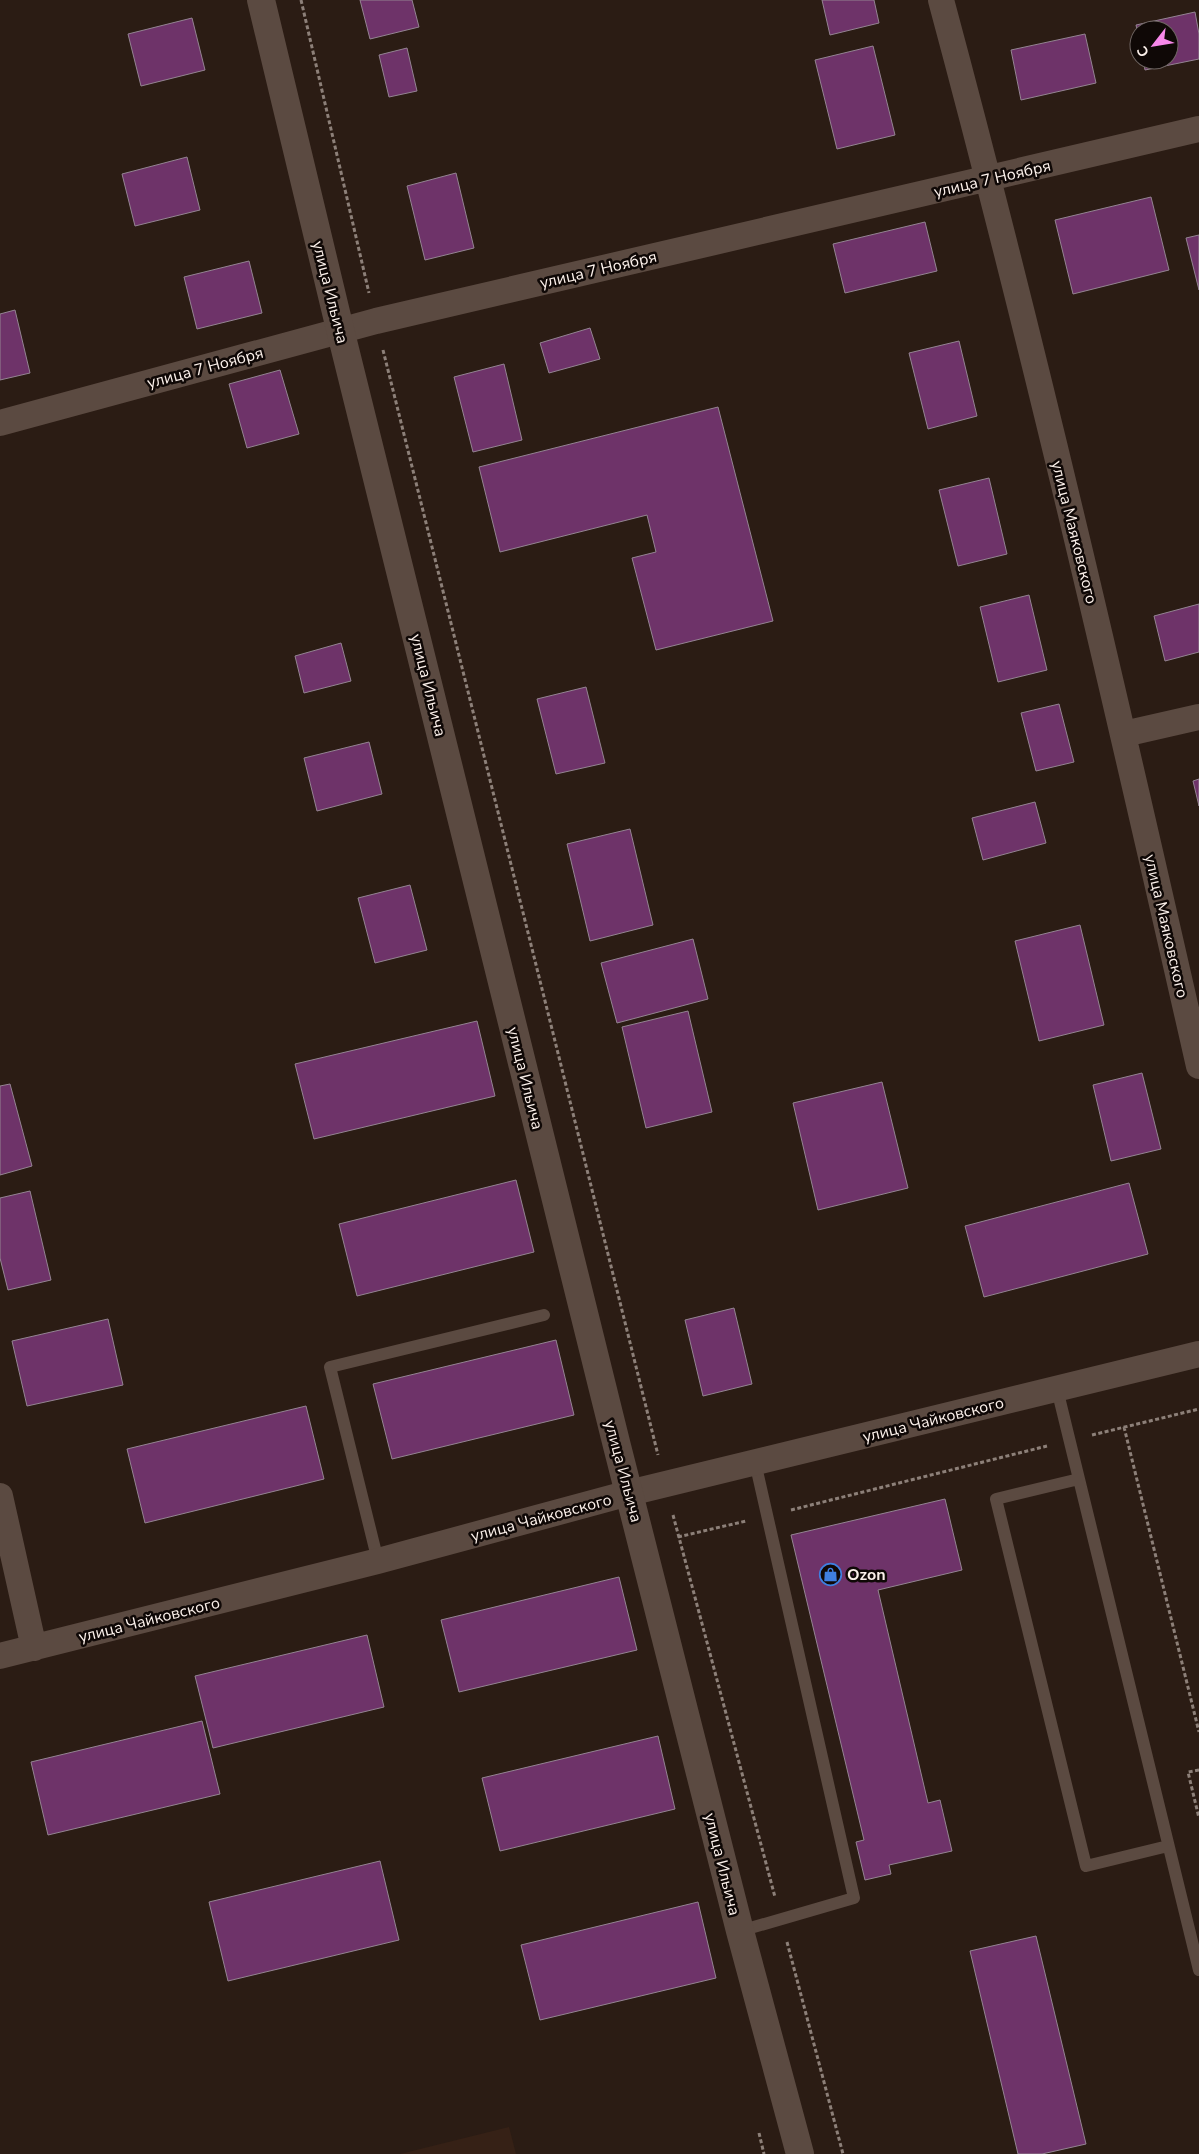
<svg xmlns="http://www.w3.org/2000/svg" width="1199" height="2154" font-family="'Nunito Sans',sans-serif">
  <rect width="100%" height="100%" fill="#2b1c14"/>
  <path fill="#362116" d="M 509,2127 L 516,2154 L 399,2154 L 400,2154 Z"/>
  <path fill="#6e3369" stroke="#948492" d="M 360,0 L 412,0 L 419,27 L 370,39 Z
    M 822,0 L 874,0 L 879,23 L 830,35 Z
    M 1195,12 L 1199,34 L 1199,59 L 1145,70 L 1143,60 L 1169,60 L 1169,30 L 1139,30 L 1139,39 L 1136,25 Z
    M 192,18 L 205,70 L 141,86 L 128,34 Z
    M 1085,34 L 1096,83 L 1021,100 L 1011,50 Z
    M 873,46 L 895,135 L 837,149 L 815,60 Z
    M 407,48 L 417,91 L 389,97 L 379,55 Z
    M 187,157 L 200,210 L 135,226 L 122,174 Z
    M 456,173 L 474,248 L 425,260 L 407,186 Z
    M 1151,197 L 1169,270 L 1073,294 L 1055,220 Z
    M 925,222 L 937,271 L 845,293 L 833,244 Z
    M 1199,235 L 1199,290 L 1186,238 Z
    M 249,261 L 262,313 L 197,329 L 184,277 Z
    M 15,310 L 30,373 L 0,380 L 0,314 Z
    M 590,328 L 600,359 L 549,373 L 540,343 Z
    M 959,341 L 977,416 L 928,429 L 909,353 Z
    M 504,364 L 522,440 L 473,452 L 454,377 Z
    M 280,370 L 299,434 L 247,448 L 229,384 Z
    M 718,407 L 773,621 L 656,650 L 632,558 L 656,552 L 647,515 L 500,552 L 479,467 Z
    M 989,478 L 1007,554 L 958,566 L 939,490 Z
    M 1029,595 L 1047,670 L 998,682 L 980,607 Z
    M 1199,604 L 1199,652 L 1165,661 L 1154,616 Z
    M 341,643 L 351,681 L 304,693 L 295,656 Z
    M 586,687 L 605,763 L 556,774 L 537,699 Z
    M 1059,704 L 1074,762 L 1036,771 L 1021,713 Z
    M 369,742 L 382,794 L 317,811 L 304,758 Z
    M 1199,779 L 1199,806 L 1193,781 Z
    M 1035,802 L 1046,843 L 983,860 L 972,818 Z
    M 630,829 L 653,925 L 590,941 L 567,844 Z
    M 410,885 L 427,950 L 375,963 L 358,898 Z
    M 1080,925 L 1104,1025 L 1039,1041 L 1015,941 Z
    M 693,939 L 708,999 L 617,1023 L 601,963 Z
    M 688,1011 L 712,1112 L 646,1128 L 622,1027 Z
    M 477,1021 L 495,1096 L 314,1139 L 295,1064 Z
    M 1142,1073 L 1161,1149 L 1111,1161 L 1093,1085 Z
    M 882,1082 L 908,1188 L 818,1210 L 793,1103 Z
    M 10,1084 L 32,1166 L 0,1175 L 0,1086 Z
    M 516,1180 L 534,1252 L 357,1296 L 339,1224 Z
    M 1129,1183 L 1148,1254 L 984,1297 L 965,1226 Z
    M 30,1191 L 51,1280 L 8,1290 L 0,1258 L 0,1198 Z
    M 734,1308 L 752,1384 L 703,1396 L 685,1320 Z
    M 108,1319 L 123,1385 L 27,1406 L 12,1341 Z
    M 556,1340 L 574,1415 L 392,1459 L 373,1384 Z
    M 306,1406 L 324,1479 L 145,1523 L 127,1449 Z
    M 945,1499 L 962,1570 L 878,1590 L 928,1803 L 940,1800 L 952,1851 L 889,1865 L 891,1874 L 865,1880 L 856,1842 L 864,1840 L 791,1535 Z
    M 619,1577 L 637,1650 L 459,1692 L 441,1620 Z
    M 367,1635 L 384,1707 L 213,1748 L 195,1676 Z
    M 202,1721 L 220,1794 L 48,1835 L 31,1762 Z
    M 658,1736 L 675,1809 L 500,1851 L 482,1778 Z
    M 380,1861 L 399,1940 L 228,1981 L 209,1902 Z
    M 698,1902 L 716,1978 L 540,2020 L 521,1945 Z
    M 1036,1936 L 1086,2144 L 1042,2154 L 1018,2154 L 970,1951 Z"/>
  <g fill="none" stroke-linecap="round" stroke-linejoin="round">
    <path stroke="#8d8079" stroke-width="3" stroke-dasharray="4 2.5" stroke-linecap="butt" d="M 301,0 L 369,293
      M 383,350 L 658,1455
      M 1124,1427 L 1199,1732
      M 1092,1435 L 1199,1409
      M 791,1510 L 1047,1446
      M 673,1515 L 775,1897
      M 678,1537 L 746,1521
      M 1199,1770 L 1188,1772 L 1199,1818
      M 787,1942 L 843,2154
      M 759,2133 L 764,2154"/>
    <path stroke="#5b4a41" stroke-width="12" d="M 1057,1389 L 1199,1970
      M 1079,1479 L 996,1499 L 1086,1866 L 1168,1846
      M 378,1561 L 330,1367 L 544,1315
      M 740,1931 L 854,1898 L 755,1462"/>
    <path stroke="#5b4a41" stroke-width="26" d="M 941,0 C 1036,353 1118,710 1199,1066
      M 0,423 L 376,321 L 1199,129
      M 1124,734 L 1199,717
      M 0,1496 L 34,1648
      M 0,1656 L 378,1561 L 629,1493 L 1199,1354"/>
    <path stroke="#5b4a41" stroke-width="28" d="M 261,0 L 340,329 L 617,1446 L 740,1931 L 800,2154"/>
  </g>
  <defs>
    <symbol id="shop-ring" viewBox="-11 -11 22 22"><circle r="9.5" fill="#0f0806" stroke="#3f7fe0" stroke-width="1.5"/><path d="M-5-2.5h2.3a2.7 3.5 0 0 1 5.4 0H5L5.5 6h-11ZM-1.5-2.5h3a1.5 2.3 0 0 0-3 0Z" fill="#3f7fe0"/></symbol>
  </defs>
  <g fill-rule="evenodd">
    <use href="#shop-ring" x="818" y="1562" width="25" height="25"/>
  </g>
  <g text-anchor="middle" stroke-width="5" stroke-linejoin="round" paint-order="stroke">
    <g font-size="16" fill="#fcf1eb" stroke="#0f0806">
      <text transform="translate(992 178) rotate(-13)" y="6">улица 7 Ноября</text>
      <text transform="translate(598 269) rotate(-13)" y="6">улица 7 Ноября</text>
      <text transform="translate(331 292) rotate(76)" y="6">улица Ильича</text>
      <text transform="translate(205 367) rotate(-15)" y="6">улица 7 Ноября</text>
      <text transform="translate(1075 532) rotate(76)" y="6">улица Маяковского</text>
      <text transform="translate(429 685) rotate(76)" y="6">улица Ильича</text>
      <text transform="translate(1167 926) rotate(77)" y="6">улица Маяковского</text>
      <text transform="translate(526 1078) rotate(76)" y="6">улица Ильича</text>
      <text transform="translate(933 1419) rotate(-14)" y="6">улица Чайковского</text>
      <text transform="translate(624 1471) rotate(75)" y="6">улица Ильича</text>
      <text transform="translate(541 1517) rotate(-15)" y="6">улица Чайковского</text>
      <text transform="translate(149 1619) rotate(-14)" y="6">улица Чайковского</text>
      <text transform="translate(723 1864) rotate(76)" y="6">улица Ильича</text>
    </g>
    <g font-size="16" font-weight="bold" fill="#fcf1eb" stroke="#0f0806" text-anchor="start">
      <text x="847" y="1580">Ozon</text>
    </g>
  </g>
  <g transform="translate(1154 45) rotate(239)"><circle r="24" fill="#0f0806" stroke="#6e6562"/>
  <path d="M0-4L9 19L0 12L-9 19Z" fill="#f888ea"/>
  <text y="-8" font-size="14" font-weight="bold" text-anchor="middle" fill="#fcf1eb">С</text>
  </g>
</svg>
